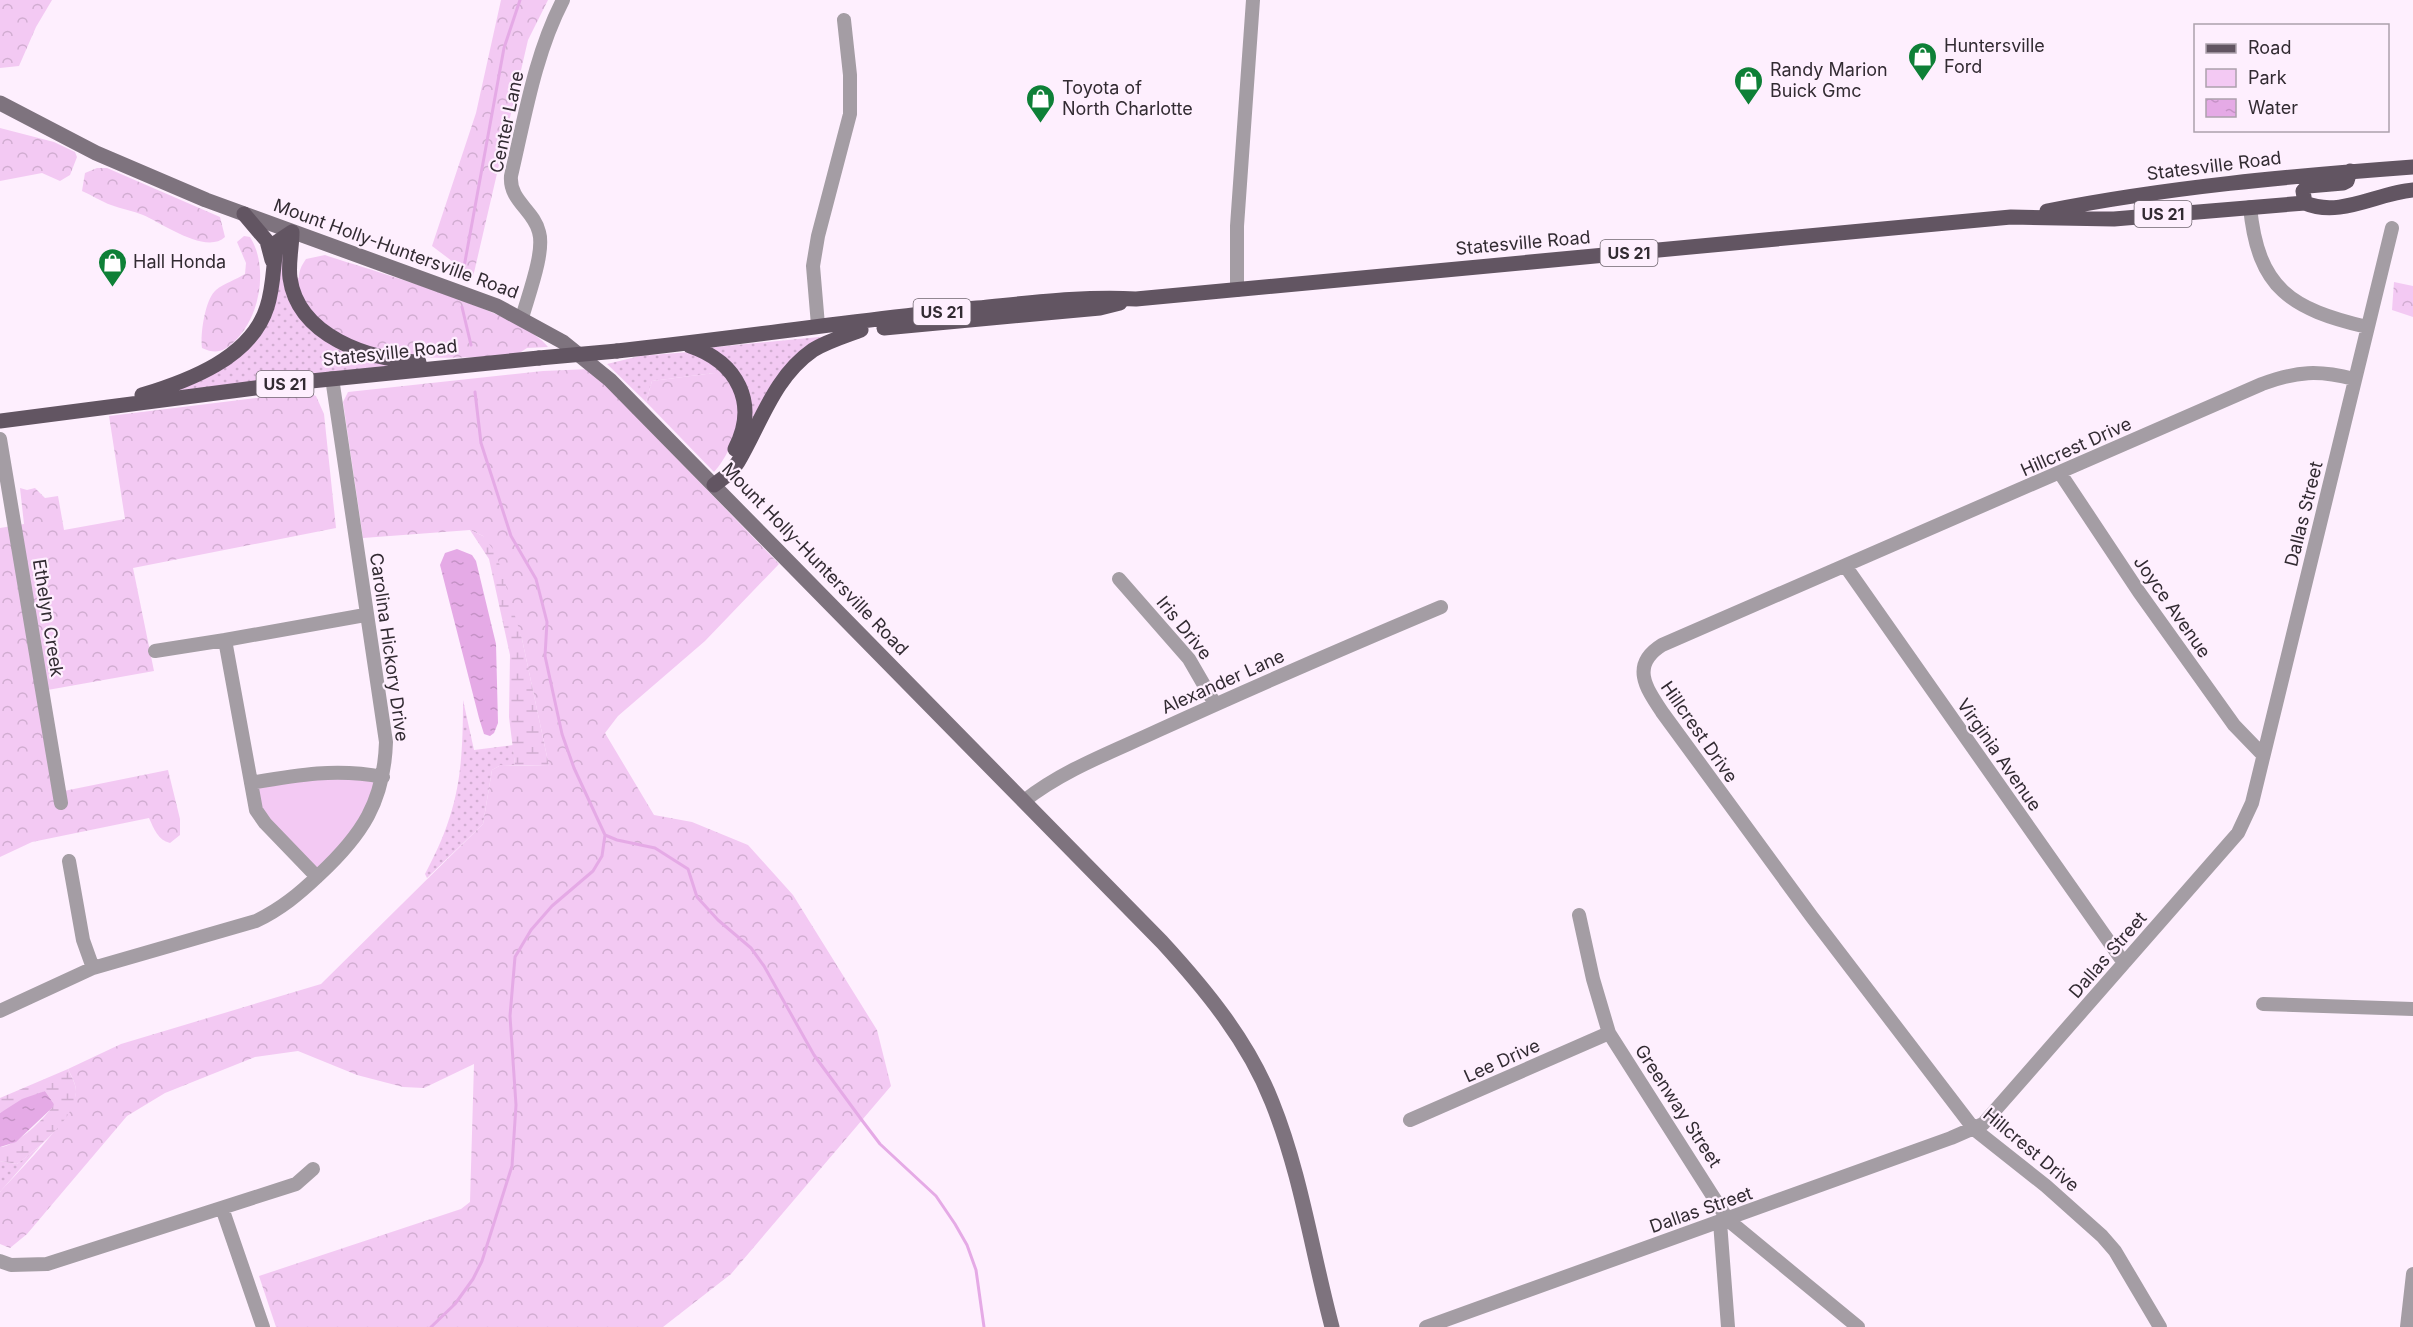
<svg xmlns="http://www.w3.org/2000/svg" width="2413" height="1327" font-family="Inter,sans-serif">
  <defs>
    <pattern id="grass-dots" width="8" height="8" patternUnits="userSpaceOnUse" patternTransform="scale(1.5)"><rect width="8" height="8" fill="#f3c9f3"/><path d="M2 2h.1M6 6h.1" fill="none" stroke="#d1add1" stroke-width="1.8" stroke-linecap="round"/></pattern>
    <pattern id="forest-crowns" width="20" height="18" patternUnits="userSpaceOnUse" patternTransform="scale(1.5)"><rect width="20" height="18" fill="#f3c9f3"/><path d="M2 6a3 3 0 1 1 6 0M12 15a3 3 0 1 1 6 0" fill="none" stroke="#d1add1"/></pattern>
    <pattern id="wetland-marsh" width="20" height="14" patternUnits="userSpaceOnUse" patternTransform="scale(1.5)"><rect width="20" height="14" fill="#f3c9f3"/><path d="M1 5h8M5 5V1M11 12h8M15 12V8" fill="none" stroke="#d1add1"/></pattern>
    <pattern id="water-ripples" width="26" height="14" patternUnits="userSpaceOnUse" patternTransform="scale(1.5)"><rect width="26" height="14" fill="#e5aae6"/><path d="M2 4q2-2 4 0t4 0M15 11q2-2 4 0t4 0" fill="none" stroke="#c592c6"/></pattern>
  </defs>
  <rect width="100%" height="100%" fill="#feeffe"/>
  <path fill="url(#grass-dots)" d="M 285,243 L 284,266 L 404,365 L 158,393 L 245,346 Z
    M 840,335 L 817,343 L 746,439 L 749,414 L 706,348 Z
    M 689,352 L 722,369 L 737,398 L 714,373 L 652,381 L 646,402 L 607,364 L 640,356 Z
    M 463,700 L 474,750 L 513,745 L 515,765 L 501,765 L 492,770 L 483,824 L 427,878 L 425,874 C 459,811 463,771 463,700 Z
    M 40,1146 L 0,1192 L 0,1161 L 17,1164 Z"/>
  <path fill="url(#forest-crowns)" d="M 0,0 L 52,0 L 36,27 L 19,66 L 0,68 Z
    M 501,0 L 548,0 L 528,40 L 473,277 L 432,246 L 476,113 Z
    M 0,128 L 54,142 L 75,152 L 77,157 L 70,175 L 60,181 L 42,173 L 0,181 Z
    M 97,168 L 107,168 L 220,217 L 225,237 C 206,255 162,223 143,215 C 133,211 122,209 111,205 C 102,202 92,195 82,191 L 85,173 Z
    M 244,236 L 250,237 C 269,267 260,317 235,341 C 224,351 217,355 202,348 C 200,335 205,299 216,290 C 224,283 236,280 245,274 L 246,263 L 237,242 Z
    M 325,255 C 372,271 522,312 548,347 L 527,348 L 515,356 C 449,357 375,368 322,321 C 314,313 305,308 303,297 C 298,281 296,273 306,259 Z
    M 2394,282 L 2413,286 L 2413,317 L 2392,310 Z
    M 590,369 L 779,564 L 705,641 L 618,716 L 605,733 L 654,815 L 692,822 L 748,845 L 793,895 L 877,1030 L 891,1086 L 731,1274 L 663,1327 L 276,1327 L 259,1276 L 461,1209 L 470,1202 L 474,1064 L 424,1088 L 403,1087 L 357,1075 L 298,1051 L 255,1057 L 165,1093 L 127,1116 L 27,1234 L 10,1248 L 0,1244 L 0,1192 C 17,1173 77,1114 76,1091 C 76,1084 71,1075 68,1069 L 121,1044 L 321,984 L 483,824 L 492,770 L 501,765 L 549,766 L 522,639 L 483,536 L 470,530 L 363,538 L 343,402 L 348,392 L 543,371 Z
    M 714,373 C 755,391 737,446 714,472 L 646,402 L 652,381 Z
    M 306,392 L 316,396 L 324,414 L 336,528 L 133,568 L 154,671 L 42,691 L 59,792 L 168,770 L 180,819 L 180,835 L 170,843 C 158,840 154,829 149,818 L 32,842 L 0,857 L 0,528 L 24,524 L 20,488 L 27,490 L 35,488 L 45,498 L 58,496 L 64,530 L 125,519 L 109,416 Z"/>
  <path fill="url(#wetland-marsh)" d="M 470,530 L 483,536 L 496,553 L 522,639 L 549,766 L 515,765 L 509,717 L 510,655 L 489,559 Z
    M 68,1069 C 71,1076 76,1084 76,1091 C 77,1117 36,1150 17,1164 L 0,1161 L 0,1147 C 15,1147 47,1117 54,1104 L 45,1091 L 0,1113 L 0,1098 Z"/>
  <path fill="#f3c9f3" d="M 383,777 L 372,810 L 317,877 L 265,823 L 251,783 Z"/>
  <path fill="url(#water-ripples)" d="M 457,549 L 472,555 L 476,561 L 496,644 L 498,723 L 494,733 L 490,736 L 484,734 L 479,718 L 440,565 L 445,553 Z
    M 45,1091 L 54,1104 L 53,1107 L 16,1142 L 0,1147 L 0,1113 L 22,1099 Z"/>
  <g fill="none" stroke-linecap="round" stroke-linejoin="round">
    <path stroke="#e5aae6" stroke-width="3" d="M 462,278 L 504,48 L 520,0
      M 462,307 L 471,345
      M 605,835 L 617,840 L 655,848 L 688,869 L 697,897 L 718,920 L 751,948 L 764,966 L 814,1055 L 861,1119 L 880,1144 L 936,1196 L 955,1224 L 967,1245 L 976,1270 L 984,1327
      M 431,1327 L 455,1304 L 473,1279 L 482,1261 L 512,1166 L 516,1105 L 510,1016 L 515,957 L 531,930 L 552,906 L 593,871 L 602,856 L 605,835 L 574,768 L 562,734 L 545,656 L 547,622 L 536,579 L 511,536 L 481,443 L 475,392"/>
    <path stroke="#a49da4" stroke-width="14" d="M 2250,207 C 2258,289 2291,309 2367,327
      M 1237,290 L 1237,226 L 1253,0
      M 522,318 C 528,296 545,252 539,232 C 534,210 509,201 511,176 C 525,116 535,54 563,0
      M 818,325 L 813,266 L 818,236 L 850,114 L 850,75 L 844,20
      M 0,439 L 61,803
      M 2060,473 L 2139,592 L 2234,725 L 2263,755
      M 1846,567 L 2124,963
      M 1119,579 L 1189,659 L 1215,704
      M 155,651 L 225,640
      M 251,783 C 297,775 336,768 383,777
      M 1024,801 C 1063,770 1112,752 1157,731 C 1251,688 1346,647 1441,607
      M 69,861 L 83,940 L 93,968
      M 317,877 L 265,823 L 256,810 L 225,640 L 365,615
      M 1579,915 L 1593,979 L 1609,1033 L 1728,1220 L 1858,1327
      M 2263,1004 L 2413,1009
      M 0,1011 L 93,968 L 256,921 C 281,909 299,894 319,875 C 362,835 384,802 386,742 L 332,378
      M 1410,1120 L 1609,1033
      M 222,1208 L 263,1327
      M 1720,1222 L 1728,1327
      M 0,1261 L 11,1265 L 47,1264 L 296,1184 L 313,1169
      M 1426,1327 L 1951,1138 L 1983,1124 L 2238,833 L 2252,803 L 2392,228
      M 2160,1327 L 2115,1251 L 2102,1236 L 2046,1186 L 1974,1129 L 1812,917 L 1662,712 C 1646,688 1630,665 1662,645 L 2262,384 C 2297,371 2319,370 2354,379
      M 2407,1327 L 2413,1274"/>
    <path stroke="#7e737e" stroke-width="15" d="M 0,103 L 96,153 L 206,200 L 497,306 L 563,342 L 610,380 L 1162,942 C 1206,990 1248,1041 1272,1102 C 1301,1174 1312,1252 1332,1327"/>
    <path stroke="#625562" stroke-width="15" d="M 2305,203 L 2303,191 L 2308,186 L 2343,183 L 2347,181 L 2350,171
      M 2047,211 C 2168,187 2291,176 2413,167
      M 244,214 L 267,241 L 272,260
      M 292,232 C 292,247 288,263 290,278 C 298,336 369,360 419,362
      M 884,328 L 1100,308 L 1120,303
      M 690,346 C 737,362 759,403 735,449
      M 617,351 C 737,338 857,320 977,308 C 1030,303 1083,296 1136,299 L 2011,217 L 2114,219 L 2305,203 C 2340,218 2377,193 2413,190
      M 142,395 C 188,381 251,358 267,307 C 274,286 273,263 277,242 L 292,232
      M 0,421 L 301,382 L 539,358
      M 714,485 L 731,472 L 738,462 C 761,423 774,377 813,350 C 828,341 845,336 861,330"/>
    <path stroke="#625562" stroke-width="15" d="M 539,358 L 617,351"/>
  </g>
  <defs>
    <symbol id="shop-pin" viewBox="-11 -11 22 30"><path d="M0 17L-7.5 6A9.5 9.5 0 1 1 7.5 6Z" fill="#0e8037" stroke="#feeffe"/><path d="M-5-2.5h2.3a2.7 3.5 0 0 1 5.4 0H5L5.5 6h-11ZM-1.5-2.5h3a1.5 2.3 0 0 0-3 0Z" fill="#fff"/></symbol>
  </defs>
  <g fill-rule="evenodd">
    <use href="#shop-pin" x="1906" y="40" width="33" height="45"/>
    <use href="#shop-pin" x="1732" y="64" width="33" height="45"/>
    <use href="#shop-pin" x="1024" y="82" width="33" height="45"/>
    <use href="#shop-pin" x="96" y="246" width="33" height="45"/>
  </g>
  <g text-anchor="middle" stroke-width="4.5" stroke-linejoin="round" paint-order="stroke">
    <g fill="#feeffe" stroke="#6f666f" stroke-width="1.5">
      <rect x="2134.5" y="201" width="57" height="26" rx="4.5"/>
      <rect x="1600.5" y="240" width="57" height="26" rx="4.5"/>
      <rect x="913.5" y="299" width="57" height="26" rx="4.5"/>
      <rect x="256.5" y="371" width="57" height="26" rx="4.5"/>
    </g>
    <g font-size="16" font-weight="bold" fill="#322b32">
      <text x="2163" y="220">US 21</text>
      <text x="1629" y="259">US 21</text>
      <text x="942" y="318">US 21</text>
      <text x="285" y="390">US 21</text>
    </g>
    <g font-size="18" fill="#322b32" stroke="#feeffe" text-anchor="start">
      <text x="1944" y="52">Huntersville<tspan x="1944" dy="21">Ford</tspan></text>
      <text x="1770" y="76">Randy Marion<tspan x="1770" dy="21">Buick Gmc</tspan></text>
      <text x="1062" y="94">Toyota of<tspan x="1062" dy="21">North Charlotte</tspan></text>
      <text x="133" y="268">Hall Honda</text>
    </g>
    <g font-size="18" fill="#322b32" stroke="#feeffe">
      <text transform="translate(507 122) rotate(-78)" y="6">Center Lane</text>
      <text transform="translate(2214 166) rotate(-7)" y="6">Statesville Road</text>
      <text transform="translate(1523 243) rotate(-5)" y="6">Statesville Road</text>
      <text transform="translate(396 249) rotate(20)" y="6">Mount Holly-Huntersville Road</text>
      <text transform="translate(390 353) rotate(-6)" y="6">Statesville Road</text>
      <text transform="translate(2076 447) rotate(-24)" y="6">Hillcrest Drive</text>
      <text transform="translate(2304 514) rotate(-76)" y="6">Dallas Street</text>
      <text transform="translate(815 559) rotate(46)" y="6">Mount Holly-Huntersville Road</text>
      <text transform="translate(2172 607) rotate(55)" y="6">Joyce Avenue</text>
      <text transform="translate(48 618) rotate(81)" y="6">Ethelyn Creek</text>
      <text transform="translate(1184 628) rotate(51)" y="6">Iris Drive</text>
      <text transform="translate(389 647) rotate(82)" y="6">Carolina Hickory Drive</text>
      <text transform="translate(1223 682) rotate(-24)" y="6">Alexander Lane</text>
      <text transform="translate(1699 732) rotate(55)" y="6">Hillcrest Drive</text>
      <text transform="translate(1999 755) rotate(55)" y="6">Virginia Avenue</text>
      <text transform="translate(2108 955) rotate(-49)" y="6">Dallas Street</text>
      <text transform="translate(1502 1061) rotate(-24)" y="6">Lee Drive</text>
      <text transform="translate(1678 1106) rotate(57)" y="6">Greenway Street</text>
      <text transform="translate(2031 1150) rotate(40)" y="6">Hillcrest Drive</text>
      <text transform="translate(1701 1210) rotate(-19)" y="6">Dallas Street</text>
    </g>
  </g>
  <rect x="2194" y="24" width="195" height="108" fill="#feeffe" stroke="#aca1ac" stroke-width="1.5"/>
  <rect x="2206" y="44" width="30" height="9" fill="#625562" stroke="#aca1ac" stroke-width="1.5"/>
  <text x="2248" y="54" font-size="18" fill="#322b32">Road</text>
  <rect x="2206" y="69" width="30" height="18" fill="#f3c9f3" stroke="#aca1ac" stroke-width="1.5"/>
  <text x="2248" y="84" font-size="18" fill="#322b32">Park</text>
  <rect x="2206" y="99" width="30" height="18" fill="url(#water-ripples)" stroke="#aca1ac" stroke-width="1.5"/>
  <text x="2248" y="114" font-size="18" fill="#322b32">Water</text>
</svg>
